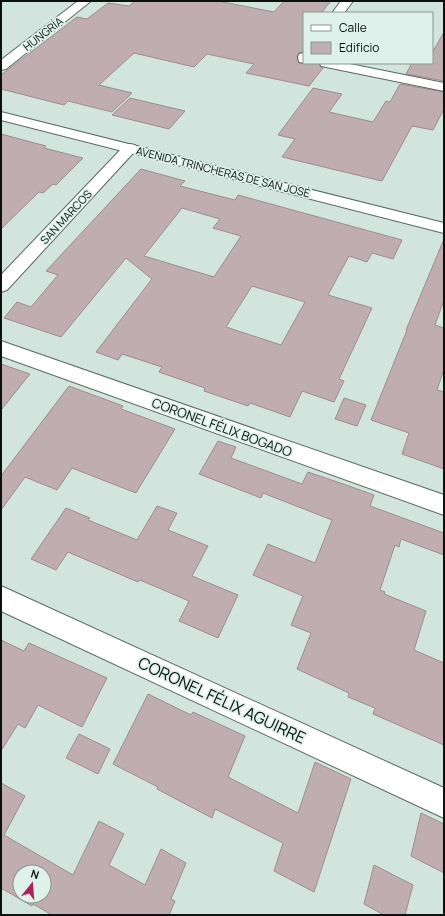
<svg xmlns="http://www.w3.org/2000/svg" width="445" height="916" font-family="Manrope,sans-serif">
  <rect width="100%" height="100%" fill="#d1e4dd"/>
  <path fill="#c0adb1" stroke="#9e8c90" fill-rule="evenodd" d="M 135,1 L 218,1 L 274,12 L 284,1 L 331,1 L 321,13 L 304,13 L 304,52 L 299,53 L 297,57 L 299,63 L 319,63 L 320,66 L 323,68 L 309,86 L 246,73 L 254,64 L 207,54 L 194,67 L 134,53 L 99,85 L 132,93 L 112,112 L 68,101 L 64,105 L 1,89 L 1,75 L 77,17 L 87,19 L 108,3 L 129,6 Z
    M 444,32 L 444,81 L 406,74 L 412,63 L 432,63 L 432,53 Z
    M 400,84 L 444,92 L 444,109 L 433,130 L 412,126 L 382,181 L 282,157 L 295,139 L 278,135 L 313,88 L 342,94 L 329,112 L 373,122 L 386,101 L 390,102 Z
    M 130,98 L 185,111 L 169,129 L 112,115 Z
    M 1,134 L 46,146 L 44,148 L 83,158 L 56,185 L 53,184 L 43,193 L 39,192 L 1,229 Z
    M 141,169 L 185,181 L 180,186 L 235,200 L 238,195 L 402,240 L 393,259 L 372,253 L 367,262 L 349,256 L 328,295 L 372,308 L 339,379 L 344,381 L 334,402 L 302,391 L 290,417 L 250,403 L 248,406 L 204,391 L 205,388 L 159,372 L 162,367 L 122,354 L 118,360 L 96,352 L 152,279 L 126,258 L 61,337 L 4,318 L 17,302 L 31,307 L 58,275 L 46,271 ZM 182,208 L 220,219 L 213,228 L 241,236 L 214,277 L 144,256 ZM 252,286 L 305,302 L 281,345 L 226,327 Z
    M 444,239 L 444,300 L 435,325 L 444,328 L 444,369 L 437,390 L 444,392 L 444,469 L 402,454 L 409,433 L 371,420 L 407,330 L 406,330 Z
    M 1,364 L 30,374 L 1,410 Z
    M 69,386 L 123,406 L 121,409 L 175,429 L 136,493 L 72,468 L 57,490 L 25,477 L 1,510 L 1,476 Z
    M 344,398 L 366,405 L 357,426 L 335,419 Z
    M 218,441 L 236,447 L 231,458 L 302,484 L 308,472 L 349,486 L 374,495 L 370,506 L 444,533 L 444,555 L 401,539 L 399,547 L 395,545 L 380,590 L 385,592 L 384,594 L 426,611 L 414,650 L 444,663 L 444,745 L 373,714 L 375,708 L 348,697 L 349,693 L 297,669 L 311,633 L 291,625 L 303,596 L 253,575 L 268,544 L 315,563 L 332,520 L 263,493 L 261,498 L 199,474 Z
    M 157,506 L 177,513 L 168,530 L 208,546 L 192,576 L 238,595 L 218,638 L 179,621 L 189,601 L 140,580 L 138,582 L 68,552 L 56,570 L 31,559 L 66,508 L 90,518 L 88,520 L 137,540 Z
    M 1,640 L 24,651 L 29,643 L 107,678 L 82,727 L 38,705 L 25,728 L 18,724 L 1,751 Z
    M 148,694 L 191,715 L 193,712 L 245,736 L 228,777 L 298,813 L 315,762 L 351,779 L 314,892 L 274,871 L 283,843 L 215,809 L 212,818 L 157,789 L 158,787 L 113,764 Z
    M 79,734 L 110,749 L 98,774 L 66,758 Z
    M 1,783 L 25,796 L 4,835 L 73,875 L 99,821 L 124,834 L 109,865 L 145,885 L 161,849 L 186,863 L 171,899 L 175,901 L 169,915 L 52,915 L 33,904 L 32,906 L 1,888 ZM 20,872 L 44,872 L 44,896 L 20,896 Z
    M 421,813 L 444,824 L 444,873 L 411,856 Z
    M 374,865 L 413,885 L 405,915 L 384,915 L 364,904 Z"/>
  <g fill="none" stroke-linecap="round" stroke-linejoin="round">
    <defs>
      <path id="street" d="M 78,1 L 91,1 L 6,69 L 1,70 L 1,60 Z
        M 341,1 L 353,1 L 344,13 L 332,13 Z
        M 304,53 L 304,63 L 299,62 L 298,57 L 299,54 Z
        M 320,63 L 345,63 L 444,83 L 444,91 L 326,67 L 321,66 Z
        M 130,144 L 135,145 L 137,148 L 135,151 L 7,290 L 1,292 L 1,275 L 125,145 Z
        M 1,341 L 444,495 L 444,515 L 1,356 Z
        M 1,586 L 444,788 L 444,818 L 1,611 Z"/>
      <path id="secondary" d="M 1,112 L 444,223 L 444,233 L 1,120 Z"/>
    </defs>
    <use href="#street" stroke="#596963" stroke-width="2"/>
    <use href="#secondary" stroke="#596963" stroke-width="2"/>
    <use href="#street" fill="#fff" fill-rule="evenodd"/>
    <use href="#secondary" fill="#fff" fill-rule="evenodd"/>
  </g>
  <g text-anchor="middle" stroke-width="3.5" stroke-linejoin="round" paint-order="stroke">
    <g font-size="11" fill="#0a110e" stroke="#def1ea">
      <text transform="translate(43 34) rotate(-38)" y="4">HUNGRÍA</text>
      <text transform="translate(223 172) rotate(14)" y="4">AVENIDA TRINCHERAS DE SAN JOSÉ</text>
      <text transform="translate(66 217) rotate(-47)" y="4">SAN MARCOS</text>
    </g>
    <g font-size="13" fill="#0a110e" stroke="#def1ea">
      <text transform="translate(222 427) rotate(20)" y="5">CORONEL FÉLIX BOGADO</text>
    </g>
    <g font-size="16" fill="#0a110e" stroke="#def1ea">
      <text transform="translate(222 700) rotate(25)" y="6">CORONEL FÉLIX AGUIRRE</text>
    </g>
  </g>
  <rect width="445" height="916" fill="none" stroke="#0a110e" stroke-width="4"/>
  <rect x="303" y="12" width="130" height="52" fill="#def1ea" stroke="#899792"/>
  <rect x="311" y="25" width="20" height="6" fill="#ffffff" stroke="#899792"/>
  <text x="339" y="32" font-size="12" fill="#0a110e">Calle</text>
  <rect x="311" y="42" width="20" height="12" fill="#c0adb1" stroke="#899792"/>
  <text x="339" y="52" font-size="12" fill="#0a110e">Edificio</text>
  <g transform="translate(32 884) rotate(17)"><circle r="19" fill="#def1ea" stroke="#899792"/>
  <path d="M0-3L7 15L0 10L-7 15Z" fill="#b02259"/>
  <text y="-6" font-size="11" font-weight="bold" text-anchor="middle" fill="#0a110e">N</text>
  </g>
</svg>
